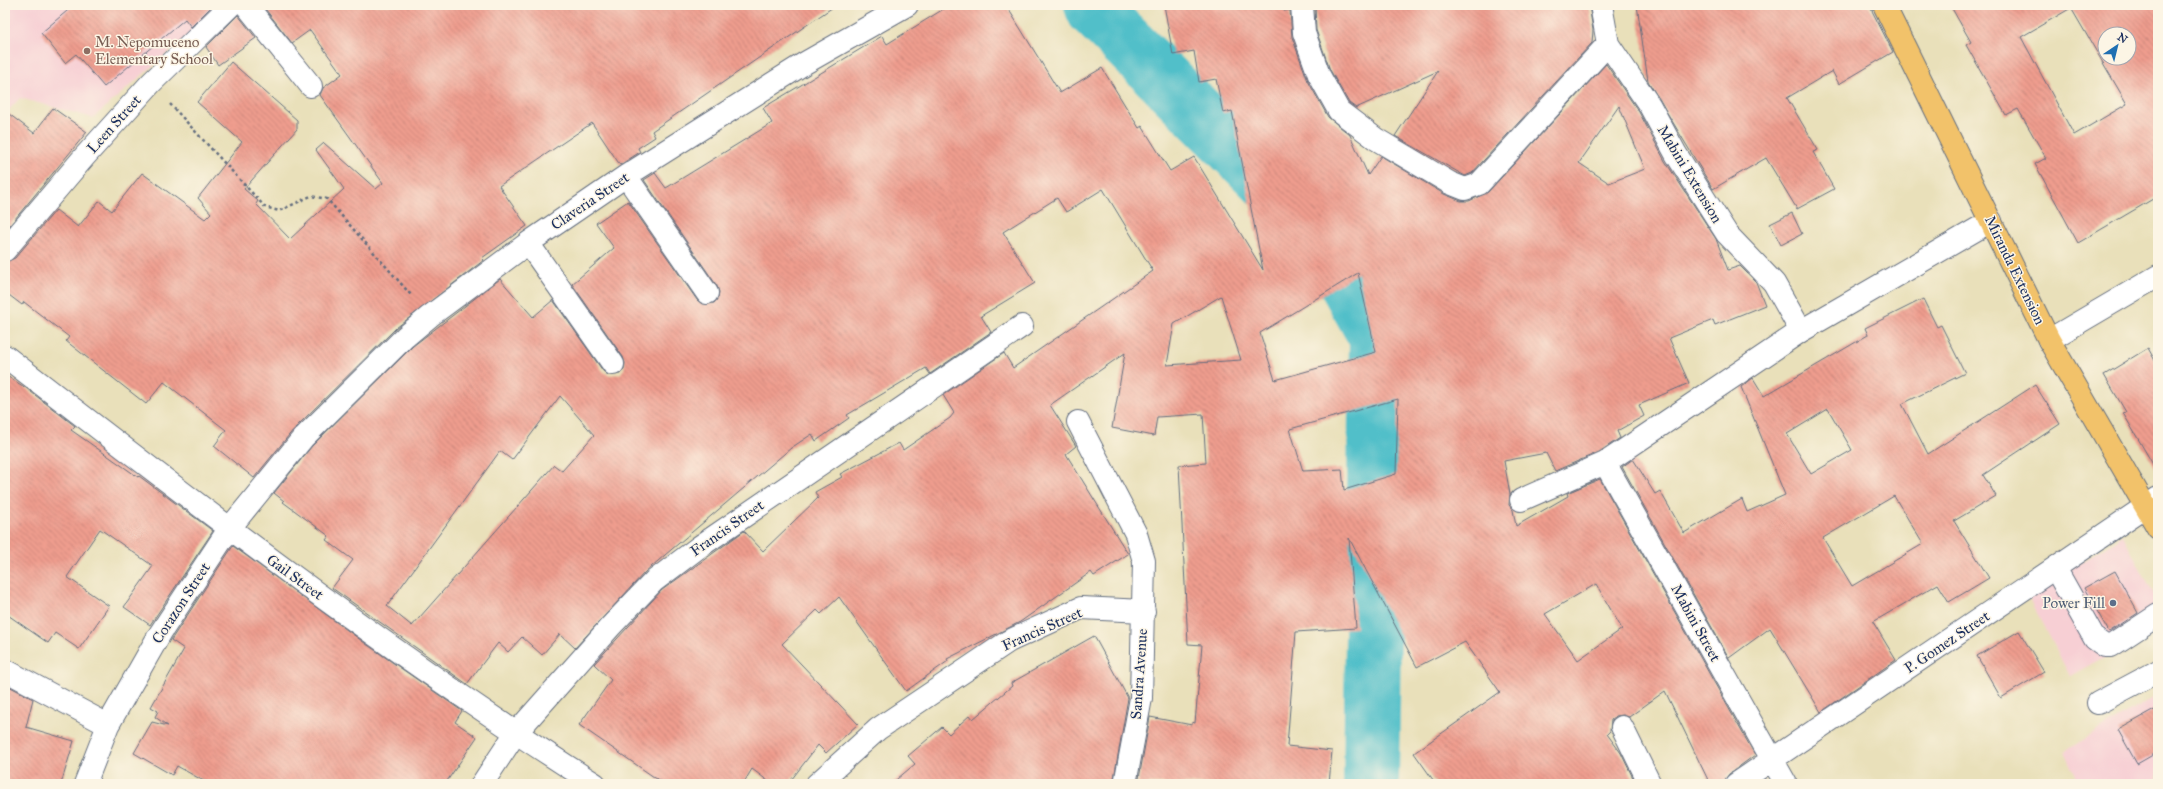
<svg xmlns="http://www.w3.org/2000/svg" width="2163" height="789" font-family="'IM FELL Great Primer',serif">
  <defs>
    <pattern id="building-back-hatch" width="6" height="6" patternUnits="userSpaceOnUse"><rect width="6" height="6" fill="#ef9d8e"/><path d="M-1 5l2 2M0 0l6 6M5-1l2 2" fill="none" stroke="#c18077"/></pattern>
  </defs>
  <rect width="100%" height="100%" fill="#fcf5e5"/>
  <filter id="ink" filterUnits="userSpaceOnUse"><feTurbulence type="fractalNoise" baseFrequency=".025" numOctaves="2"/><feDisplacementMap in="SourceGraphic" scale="8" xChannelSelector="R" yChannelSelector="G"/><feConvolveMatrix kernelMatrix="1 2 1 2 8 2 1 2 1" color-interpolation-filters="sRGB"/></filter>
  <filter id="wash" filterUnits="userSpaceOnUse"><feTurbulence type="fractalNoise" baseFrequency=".012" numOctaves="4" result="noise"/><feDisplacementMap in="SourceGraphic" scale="16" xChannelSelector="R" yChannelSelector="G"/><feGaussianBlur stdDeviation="0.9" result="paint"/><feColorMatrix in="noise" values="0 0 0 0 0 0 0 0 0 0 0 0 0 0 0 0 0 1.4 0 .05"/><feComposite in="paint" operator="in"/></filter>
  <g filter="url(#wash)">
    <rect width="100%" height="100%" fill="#e9e0ba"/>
    <path fill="#f7cfd4" d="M 5,5 L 223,5 L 93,118 L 20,98 L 5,114 Z
      M 2123,535 L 2158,602 L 2158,627 L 2070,676 L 2028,597 Z
      M 2158,694 L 2158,784 L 2080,784 L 2065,751 Z"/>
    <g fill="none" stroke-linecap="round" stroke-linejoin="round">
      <path stroke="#51bfc9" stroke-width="56" d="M 1092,5 L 1094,10 L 1318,232 L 1377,338 L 1371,784"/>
    </g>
    <g id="blocks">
      <path fill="url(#building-back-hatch)" fill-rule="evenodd" d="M 74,5 L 213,5 L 191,27 L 185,19 L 104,87 L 76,54 L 65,63 L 41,33 Z
        M 262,5 L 836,5 L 652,131 L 655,137 L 638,148 L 640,152 L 620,165 L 592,123 L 499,186 L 527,226 L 482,258 L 484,260 L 396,328 L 294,429 L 254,478 L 214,446 L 226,430 L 164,382 L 146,404 L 66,341 L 69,337 L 24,302 L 22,305 L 5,292 L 5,262 L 15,258 L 56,210 L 78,227 L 99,201 L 112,211 L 142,173 L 205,219 L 211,213 L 198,198 L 242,142 L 197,102 L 231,62 L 297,120 L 297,129 L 244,189 L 258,201 L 256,204 L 290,239 L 344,189 L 316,150 L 324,143 L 376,189 L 383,183 L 320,95 L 323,88 L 342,74 L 310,30 L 292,43 Z
        M 950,5 L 1006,5 L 1060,93 L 1102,68 L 1139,128 L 1142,126 L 1170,171 L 1194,157 L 1263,270 L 1232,111 L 1223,113 L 1216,79 L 1199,82 L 1194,51 L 1173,55 L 1164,5 L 1282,5 L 1284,11 L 1290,10 L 1292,37 L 1308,81 L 1328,117 L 1350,135 L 1368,175 L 1381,156 L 1444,194 L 1461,201 L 1469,201 L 1488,192 L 1606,64 L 1639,112 L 1665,161 L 1716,239 L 1728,270 L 1740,266 L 1756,282 L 1765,305 L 1715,325 L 1713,320 L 1669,338 L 1689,383 L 1639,405 L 1644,416 L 1617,431 L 1620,438 L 1599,452 L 1555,471 L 1546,453 L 1504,461 L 1510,494 L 1509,505 L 1513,510 L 1516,526 L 1568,496 L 1567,493 L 1600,479 L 1755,755 L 1729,774 L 1724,784 L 1710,784 L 1665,691 L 1629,717 L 1623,715 L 1616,716 L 1611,720 L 1610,731 L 1607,734 L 1621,753 L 1636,784 L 1436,784 L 1414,753 L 1500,692 L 1465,642 L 1417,667 L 1349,538 L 1356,628 L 1296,632 L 1287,746 L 1332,751 L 1329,784 L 1138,784 L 1150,717 L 1192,725 L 1192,722 L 1195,723 L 1202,645 L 1188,644 L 1179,465 L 1206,463 L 1203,414 L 1157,417 L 1154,436 L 1112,428 L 1125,353 L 1050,405 L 1076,446 L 1066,454 L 1128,554 L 1094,576 L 1091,572 L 1020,622 L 947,659 L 948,661 L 906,691 L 839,597 L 821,614 L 817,610 L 782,644 L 858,724 L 826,753 L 818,745 L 788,784 L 772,784 L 752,769 L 743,784 L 664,784 L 579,725 L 611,680 L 594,664 L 662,590 L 744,531 L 763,551 L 818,498 L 815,492 L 842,477 L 840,474 L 899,443 L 903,450 L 950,418 L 954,413 L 943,395 L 1004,353 L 1013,368 L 1153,271 L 1103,189 L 1066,212 L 1057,198 L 1003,232 L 1035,283 L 981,316 L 991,332 L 930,374 L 926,368 L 847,415 L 849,418 L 816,441 L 812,434 L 791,448 L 645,572 L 575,648 L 560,634 L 542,655 L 522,637 L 508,652 L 498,643 L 467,684 L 332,588 L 353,560 L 326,540 L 329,536 L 283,502 L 284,501 L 274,493 L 312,446 L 413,346 L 500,279 L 533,317 L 553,300 L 603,371 L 608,375 L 620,374 L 624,369 L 625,363 L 623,357 L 572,284 L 614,248 L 596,223 L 628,201 L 697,300 L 702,304 L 714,303 L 718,298 L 719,292 L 717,286 L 644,180 L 655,173 L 666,188 L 772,123 L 763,108 L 882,36 L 887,44 ZM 1619,106 L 1645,169 L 1609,183 L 1579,163 ZM 1358,273 L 1376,352 L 1275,380 L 1260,333 ZM 1221,296 L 1241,360 L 1167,365 L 1174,324 ZM 560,396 L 594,435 L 562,471 L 554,465 L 412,626 L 387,606 L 500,451 L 512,460 ZM 1398,399 L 1396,474 L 1344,490 L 1342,469 L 1303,471 L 1290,429 ZM 1596,584 L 1622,629 L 1578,660 L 1545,614 Z
        M 1315,5 L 1589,5 L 1593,30 L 1592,43 L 1472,173 L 1465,176 L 1395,136 L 1438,71 L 1356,108 L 1349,103 L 1330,70 L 1316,30 Z
        M 1637,5 L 1869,5 L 1893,52 L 1839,84 L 1832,71 L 1787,98 L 1818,150 L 1813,152 L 1834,189 L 1797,209 L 1766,158 L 1713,189 L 1648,81 Z
        M 1950,5 L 2158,5 L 2158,196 L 2078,243 L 2035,164 L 2046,158 L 2018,109 L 2006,115 L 1966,45 L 1971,42 ZM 2071,8 L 2127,104 L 2074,135 L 2021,37 ZM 2105,34 L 2129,34 L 2129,58 L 2105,58 Z
        M 238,15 L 256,38 L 218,65 L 206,47 Z
        M 53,108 L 87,132 L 5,231 L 5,111 L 34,133 Z
        M 1792,213 L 1802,234 L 1781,245 L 1770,224 Z
        M 1923,299 L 1937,327 L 1941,325 L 1965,373 L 1902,404 L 1928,454 L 2035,385 L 2060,424 L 1983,475 L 1996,496 L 1954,521 L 1989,578 L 1949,602 L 1938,584 L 1873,622 L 1896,660 L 1821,712 L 1770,628 L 1729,658 L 1622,467 L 1633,459 L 1655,494 L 1660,491 L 1684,533 L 1742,499 L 1747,512 L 1785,495 L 1741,387 L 1753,378 L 1764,396 L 1868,335 L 1865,328 ZM 1828,409 L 1852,450 L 1811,474 L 1787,434 ZM 1894,496 L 1923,544 L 1852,586 L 1823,538 Z
        M 2148,348 L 2158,366 L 2158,473 L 2123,413 L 2126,412 L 2104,375 Z
        M 5,375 L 26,388 L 75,426 L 71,430 L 138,477 L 139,476 L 213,531 L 150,625 L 124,607 L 153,566 L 100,529 L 67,577 L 109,606 L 79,649 L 55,633 L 48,643 L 5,613 Z
        M 233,546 L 362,641 L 462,711 L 455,722 L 477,737 L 445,784 L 209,784 L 177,766 L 172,775 L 134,753 L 152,722 L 168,726 L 155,717 L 158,711 L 151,707 L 184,649 L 171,640 Z
        M 2115,571 L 2138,613 L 2109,632 L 2084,588 Z
        M 2019,631 L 2044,672 L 2001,698 L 1977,656 Z
        M 1094,636 L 1128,698 L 1113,784 L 891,784 L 915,764 L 908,756 L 942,727 L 949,734 L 970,715 L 973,719 L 1012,686 L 1011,683 Z
        M 5,684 L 33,699 L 26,727 L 74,741 L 61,784 L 5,784 Z
        M 2158,708 L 2158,752 L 2137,764 L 2118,730 Z"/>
    </g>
  </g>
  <g filter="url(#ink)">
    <use href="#blocks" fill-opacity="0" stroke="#636d7e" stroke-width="1"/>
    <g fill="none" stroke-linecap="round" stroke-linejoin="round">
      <defs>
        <path id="minor" d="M 246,5 L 311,86
          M 1302,5 L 1304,33 L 1319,75 L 1339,111 L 1376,139 L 1450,183 L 1465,189 L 1479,184 L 1608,44
          M 1601,5 L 1608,44 L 1650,106 L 1676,154 L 1727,234 L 1774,283 L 1801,331
          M 626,176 L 707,293
          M 528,243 L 613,364
          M 5,250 L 85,156 L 151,83 L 231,5
          M 2049,340 L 2158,276
          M 5,356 C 197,505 390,654 595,784
          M 1078,422 L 1136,534 L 1144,561 L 1141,698 L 1125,784
          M 1605,463 L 1786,784
          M 1521,500 L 1605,463 L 1801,331 L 1991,221
          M 2055,568 L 2095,639 L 2105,646 L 2111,646 L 2158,615
          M 5,670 L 108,725
          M 2098,703 L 2158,671
          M 1622,727 L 1650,784
          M 85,784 L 108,725 L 161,632 L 229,529 L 303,438 L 405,337 L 430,316 L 528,243 L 626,176 L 805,63 L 907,5
          M 482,784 L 515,734 L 610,627 L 654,581 L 699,547 L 1022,326
          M 817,784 L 878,729 L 1009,641 L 1081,608 L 1144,611
          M 1736,784 L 2158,498"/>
        <path id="major" d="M 1884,5 L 2049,340 L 2158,528"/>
      </defs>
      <use href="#minor" stroke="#636d7e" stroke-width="24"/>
      <use href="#major" stroke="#636d7e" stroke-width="24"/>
      <path stroke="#636d7e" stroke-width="2.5" stroke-dasharray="3 3" stroke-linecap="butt" d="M 170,104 L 265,207 L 279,211 L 311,196 L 327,199 L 411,295"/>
      <use href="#minor" stroke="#fff" stroke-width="22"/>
      <use href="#major" stroke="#f2c26a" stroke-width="22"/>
    </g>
  </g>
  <circle fill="#8d6e63" stroke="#fcf5e5" stroke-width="1.5" cx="87" cy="51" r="4"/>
  <circle fill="#5c6f8a" stroke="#fcf5e5" stroke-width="1.5" cx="2113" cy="603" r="4"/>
  <g text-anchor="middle" stroke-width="3" stroke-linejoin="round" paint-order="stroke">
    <g font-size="15" fill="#785e54" stroke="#fcf5e5" text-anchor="start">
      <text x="95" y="47">M. Nepomuceno<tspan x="95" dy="17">Elementary School</tspan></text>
    </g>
    <g font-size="15" fill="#1b2f5e" stroke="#fcf5e5">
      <text transform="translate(114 124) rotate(-48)" y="5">Leen Street</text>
      <text transform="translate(1690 174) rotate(59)" y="5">Mabini Extension</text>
      <text transform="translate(590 201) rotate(-34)" y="5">Claveria Street</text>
      <text transform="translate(2015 270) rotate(64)" y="5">Miranda Extension</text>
      <text transform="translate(727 528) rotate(-35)" y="5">Francis Street</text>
      <text transform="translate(295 577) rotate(36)" y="5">Gail Street</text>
      <text transform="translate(181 603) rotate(-57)" y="5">Corazon Street</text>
      <text transform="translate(1696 623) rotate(61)" y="5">Mabini Street</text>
      <text transform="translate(1042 629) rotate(-24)" y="5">Francis Street</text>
      <text transform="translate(1947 642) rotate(-34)" y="5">P. Gomez Street</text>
      <text transform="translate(1139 674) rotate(-86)" y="5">Sandra Avenue</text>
    </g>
    <g font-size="15" fill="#4e5e75" stroke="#fcf5e5" text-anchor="end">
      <text x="2105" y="608">Power Fill</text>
    </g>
  </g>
  <rect width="2163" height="789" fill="none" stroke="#fcf5e5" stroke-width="20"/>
  <g transform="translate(2117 46) rotate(35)"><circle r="19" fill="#fcf5e5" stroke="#a2a6af"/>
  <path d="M0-3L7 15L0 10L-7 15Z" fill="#1f6fb2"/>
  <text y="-6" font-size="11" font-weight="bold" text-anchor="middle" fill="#1b2f5e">N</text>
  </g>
</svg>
